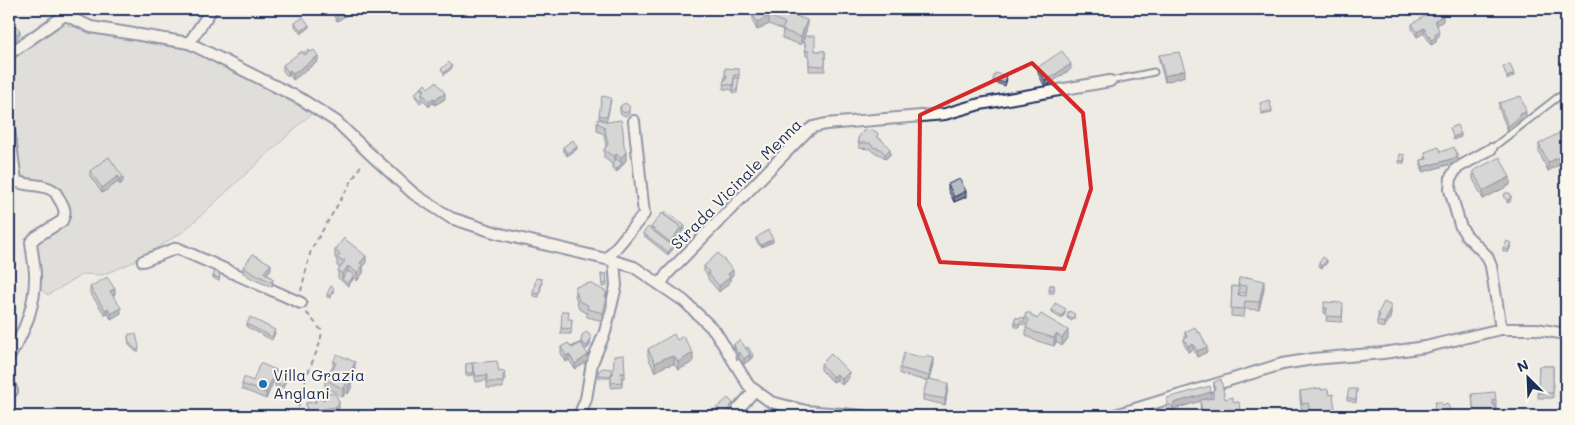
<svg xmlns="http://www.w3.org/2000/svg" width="1575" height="425" font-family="Mali,sans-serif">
  <rect width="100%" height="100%" fill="#eeebe4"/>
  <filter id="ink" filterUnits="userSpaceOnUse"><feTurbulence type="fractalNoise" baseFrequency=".02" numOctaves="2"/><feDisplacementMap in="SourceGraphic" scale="10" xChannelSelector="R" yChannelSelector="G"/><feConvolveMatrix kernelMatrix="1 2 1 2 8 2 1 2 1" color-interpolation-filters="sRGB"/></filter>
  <g filter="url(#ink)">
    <path fill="#cecfcf" stroke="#747f96" d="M 58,24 L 179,46 L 220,64 L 312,113 L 184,231 L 134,262 L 102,275 L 83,274 L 48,295 L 38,287 L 31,242 L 68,219 L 66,202 L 19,178 L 9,99 L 9,60 Z"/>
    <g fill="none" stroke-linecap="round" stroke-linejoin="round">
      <defs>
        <path id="service" d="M 1110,81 L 1154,72
          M 1491,149 L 1558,97 L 1566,94"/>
        <path id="minor" d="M 58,9 L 65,15 L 91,27 L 189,43 L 301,99 L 337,122 L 369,153 L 414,194 L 451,218 L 497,233 L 614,261 L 634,267 L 684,301 L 715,331 L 749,386 L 771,402 L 806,411 L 864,416
          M 189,43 L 212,9
          M 9,54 L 65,15
          M 9,130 L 16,181 C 27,187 45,183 55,192 C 57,195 59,199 61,202 C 65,209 66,214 62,221 L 36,237 L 31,242 C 32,252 34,262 35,273 C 36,302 25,332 9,357
          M 1491,149 L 1457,168 L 1451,177 L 1450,190 L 1460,225 L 1466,235 L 1487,256 L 1491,266 L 1501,329
          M 607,259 L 644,214 L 634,121
          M 143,261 L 177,248 L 301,303
          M 660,285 L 667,274 L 806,132 L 813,127 L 826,124 L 945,114 L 980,104 L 1110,81
          M 9,384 L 12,391
          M 579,416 L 586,399 L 592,363 L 605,332 L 616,286 L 614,261
          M 732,416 L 755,390
          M 1112,416 L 1282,364 L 1313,359 L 1383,353 L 1425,347 L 1501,329 L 1536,329 L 1566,334"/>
      </defs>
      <use href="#service" stroke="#1b2f5e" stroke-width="9"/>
      <use href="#minor" stroke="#1b2f5e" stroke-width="14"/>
      <path stroke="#1b2f5e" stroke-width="2" stroke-dasharray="5 4" stroke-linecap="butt" d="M 301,291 L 311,250 L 363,162
        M 296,416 L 307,375 L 320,343 L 322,331 L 306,312"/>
      <use href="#service" stroke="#fbf7ec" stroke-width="5"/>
      <use href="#minor" stroke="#fbf7ec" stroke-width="10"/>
    </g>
    <path fill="#9fa2a8" stroke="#1b2f5e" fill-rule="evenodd" d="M 325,9 L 357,9 L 337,21 L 331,12 L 328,14 Z
      M 791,9 L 791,14 L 807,28 L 804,36 L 815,51 L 825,51 L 825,71 L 809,71 L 809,56 L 806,56 L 804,36 L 801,45 L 782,38 L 783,30 L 769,24 L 757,30 L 753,22 L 753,14 Z
      M 1443,21 L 1437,25 L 1439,36 L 1436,39 L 1436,42 L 1431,45 L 1424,33 L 1417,37 L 1412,29 L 1412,24 Z
      M 295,23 L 309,28 L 301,34 L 295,26 Z
      M 303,53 L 318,61 L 293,80 L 290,75 L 288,77 L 283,71 L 283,65 Z
      M 1159,55 L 1185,76 L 1165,82 L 1159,61 Z
      M 1038,67 L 1071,69 L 1045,87 L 1038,73 Z
      M 739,74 L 737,93 L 733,93 L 733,89 L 733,90 L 723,89 L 725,75 Z
      M 1007,79 L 1005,86 L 993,82 L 993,80 Z
      M 422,87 L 428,88 L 445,99 L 435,105 L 433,103 L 429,107 L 424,100 L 420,103 L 415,96 L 415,93 L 422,90 Z
      M 611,100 L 607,120 L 599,118 L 599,115 Z
      M 1499,103 L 1526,118 L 1520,120 L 1515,126 L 1508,131 L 1499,109 Z
      M 620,106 L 629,110 L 629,114 L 626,116 L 623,115 L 620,113 Z
      M 608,122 L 624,146 L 626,160 L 617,172 L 612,168 L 612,164 L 604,158 L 604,150 L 606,146 L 604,134 L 597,131 L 597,123 Z
      M 878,137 L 890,155 L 885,159 L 881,155 L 873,152 L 870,149 L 859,148 L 858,138 Z
      M 1566,140 L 1566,161 L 1548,171 L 1539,152 L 1539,144 Z
      M 563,147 L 577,149 L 567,156 L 563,150 Z
      M 1425,152 L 1441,152 L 1458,162 L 1423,172 L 1421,166 L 1421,160 L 1425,159 Z
      M 109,157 L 123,182 L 120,185 L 118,182 L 102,193 L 90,176 L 90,171 Z
      M 1405,158 L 1404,163 L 1399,163 L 1399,160 Z
      M 1473,171 L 1510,185 L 1483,199 L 1473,179 Z
      M 948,184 L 966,197 L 954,202 L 948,190 Z
      M 9,196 L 16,207 L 16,213 L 9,213 Z
      M 651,227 L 685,228 L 672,245 L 673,249 L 668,255 L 643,235 L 643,233 L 651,229 Z
      M 756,238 L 773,242 L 761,247 L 756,241 Z
      M 1511,246 L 1508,253 L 1503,251 L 1503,248 Z
      M 335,250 L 366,264 L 363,267 L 363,273 L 357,281 L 354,278 L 348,286 L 338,278 L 338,270 L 340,268 L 337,266 L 337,260 L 335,258 Z
      M 1319,263 L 1327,263 L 1322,268 L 1319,266 Z
      M 704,266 L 733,275 L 730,278 L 730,282 L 719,292 L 708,279 L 708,276 L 704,271 Z
      M 243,267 L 271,269 L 267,274 L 273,279 L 272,287 L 254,280 L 243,273 Z
      M 601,274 L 606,274 L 607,286 L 602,287 Z
      M 213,276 L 220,276 L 219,281 L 213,278 Z
      M 1239,278 L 1264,289 L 1259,310 L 1245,309 L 1244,317 L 1231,316 L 1232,286 L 1238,287 ZM 1239,293 L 1246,293 L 1246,296 L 1239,295 Z
      M 542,282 L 539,297 L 533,296 L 533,293 Z
      M 1050,285 L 1054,285 L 1054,293 L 1049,293 Z
      M 90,287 L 115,294 L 113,295 L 121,313 L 111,319 L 108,314 L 105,315 L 90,293 Z
      M 575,287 L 607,292 L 607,306 L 603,321 L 587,317 L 587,313 L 579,309 L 575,295 Z
      M 334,291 L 330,298 L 327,297 L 327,294 Z
      M 1324,308 L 1343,309 L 1342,322 L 1326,321 L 1327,314 L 1324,313 Z
      M 1052,310 L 1066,312 L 1062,319 L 1052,313 Z
      M 1378,313 L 1391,314 L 1390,318 L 1384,328 L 1377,326 L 1377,321 L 1378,319 Z
      M 1031,315 L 1068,338 L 1062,346 L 1056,342 L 1054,346 L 1034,340 L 1026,335 L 1026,327 L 1027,325 L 1025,324 L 1019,325 L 1019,327 L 1015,327 L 1015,318 L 1025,318 L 1025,316 Z
      M 1067,316 L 1075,317 L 1072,321 L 1067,318 Z
      M 572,319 L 571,334 L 561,334 L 561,328 Z
      M 247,324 L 275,333 L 272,340 L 247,327 Z
      M 1185,332 L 1207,352 L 1197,357 L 1193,349 L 1188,352 L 1184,344 L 1184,339 L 1185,338 Z
      M 128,337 L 139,349 L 138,352 L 135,351 L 129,345 Z
      M 591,338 L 590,345 L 587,349 L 584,348 L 588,361 L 575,369 L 569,360 L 566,362 L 561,353 L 561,347 L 571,347 L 581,343 L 581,341 Z
      M 677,340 L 693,362 L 678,370 L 674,364 L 665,366 L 655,372 L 648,357 L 648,349 Z
      M 734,344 L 753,357 L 744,364 L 739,358 L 737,360 L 734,350 Z
      M 333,362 L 355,370 L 351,380 L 351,388 L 348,394 L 345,392 L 343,397 L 325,387 L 325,379 L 333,367 Z
      M 466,364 L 499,372 L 504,371 L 505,380 L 503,380 L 503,388 L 487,388 L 487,380 L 476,382 L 473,370 L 473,375 L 466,376 Z
      M 821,364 L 849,378 L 842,385 L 837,380 L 833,382 L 821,370 Z
      M 934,364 L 930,379 L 948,388 L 945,405 L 923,400 L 923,395 L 927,381 L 900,374 L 900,368 Z
      M 1539,366 L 1553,366 L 1553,398 L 1538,398 Z
      M 598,371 L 612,374 L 625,373 L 625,378 L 622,378 L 622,387 L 611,388 L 611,378 L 599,378 Z
      M 276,375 L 266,399 L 242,389 L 242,384 Z
      M 286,380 L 283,388 L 275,386 L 275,383 Z
      M 1214,382 L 1225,399 L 1234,402 L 1240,416 L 1201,416 L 1200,401 L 1174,409 L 1173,413 L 1167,409 L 1167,398 L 1211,398 L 1206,399 L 1213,398 Z
      M 1357,389 L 1356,403 L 1347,400 L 1347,397 Z
      M 1321,390 L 1329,395 L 1335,409 L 1335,416 L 1309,416 L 1308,411 L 1302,412 L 1300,399 L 1300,391 Z
      M 1472,394 L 1496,400 L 1496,416 L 1474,416 Z
      M 315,397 L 324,400 L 339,408 L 336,413 L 307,416 L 306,403 L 315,402 Z"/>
    <path fill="#828488" stroke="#1b2f5e" d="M 328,9 L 331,9 L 331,12 L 328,14 Z
      M 344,9 L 357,9 L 337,21 L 337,13 Z
      M 376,9 L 376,11 L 371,15 L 371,12 Z
      M 769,16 L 769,24 L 757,30 L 757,22 Z
      M 1443,16 L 1443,21 L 1435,26 L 1435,20 Z
      M 807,20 L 807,28 L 801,45 L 801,37 Z
      M 309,25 L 309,28 L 301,34 L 301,31 Z
      M 1424,28 L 1424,33 L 1417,37 L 1417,32 Z
      M 20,30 L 20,35 L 9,49 L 9,43 Z
      M 1439,31 L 1439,36 L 1436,39 L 1436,42 L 1431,45 L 1431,40 L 1434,34 Z
      M 318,56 L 318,61 L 293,80 L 293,74 Z
      M 1071,64 L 1071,69 L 1045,87 L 1045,81 Z
      M 452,66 L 452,68 L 444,75 L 444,73 Z
      M 290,70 L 290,75 L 288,77 L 288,72 Z
      M 1185,70 L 1185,76 L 1165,82 L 1165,76 Z
      M 1514,74 L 1514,76 L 1507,80 L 1507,77 Z
      M 445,93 L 445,99 L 435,105 L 435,100 Z
      M 433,98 L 433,103 L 429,107 L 429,101 Z
      M 1272,110 L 1272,113 L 1262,115 L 1262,113 Z
      M 1526,112 L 1526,118 L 1520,120 L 1515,126 L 1508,131 L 1508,126 L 1520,114 Z
      M 1461,134 L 1461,137 L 1453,140 L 1453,137 Z
      M 577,147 L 577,149 L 567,156 L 567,153 Z
      M 890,149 L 890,155 L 885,159 L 885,154 Z
      M 626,152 L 626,160 L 617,172 L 617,169 L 621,163 L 621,158 Z
      M 1566,153 L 1566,161 L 1548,171 L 1548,163 Z
      M 616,154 L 616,162 L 614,165 L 614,157 Z
      M 1458,157 L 1458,162 L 1423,172 L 1423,167 Z
      M 118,176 L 118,182 L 102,193 L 102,188 Z
      M 123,177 L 123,182 L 120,185 L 120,179 Z
      M 1510,177 L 1510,185 L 1483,199 L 1483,191 Z
      M 966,191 L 966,197 L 954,202 L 954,197 Z
      M 1511,196 L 1511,198 L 1510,202 L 1507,203 L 1507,200 Z
      M 685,226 L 685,228 L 670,247 L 670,242 L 681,227 Z
      M 773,239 L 773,242 L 761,247 L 761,245 Z
      M 673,246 L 673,249 L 668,255 L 668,252 Z
      M 366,256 L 366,264 L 363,267 L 363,273 L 357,281 L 357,273 L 360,263 Z
      M 1327,260 L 1327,263 L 1322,268 L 1322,266 Z
      M 271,264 L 271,269 L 264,277 L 264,272 Z
      M 348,266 L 348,274 L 342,279 L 342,274 Z
      M 733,270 L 733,275 L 730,278 L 730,282 L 719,292 L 719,286 L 728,274 Z
      M 354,275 L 354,278 L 348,286 L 348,284 Z
      M 1264,281 L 1264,289 L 1259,310 L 1259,302 Z
      M 115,289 L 115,294 L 110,297 L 110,291 Z
      M 607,292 L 607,306 L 603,321 L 603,313 Z
      M 108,308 L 108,314 L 105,315 L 105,310 Z
      M 121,308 L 121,313 L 111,319 L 111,314 Z
      M 1391,308 L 1391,314 L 1390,318 L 1384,328 L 1384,323 Z
      M 1068,330 L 1068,338 L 1062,346 L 1062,338 Z
      M 1056,334 L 1056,342 L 1054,346 L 1054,338 Z
      M 590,342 L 590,345 L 587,349 L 587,346 Z
      M 1193,344 L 1193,349 L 1188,352 L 1188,346 Z
      M 1207,347 L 1207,352 L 1197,357 L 1197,351 Z
      M 739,352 L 739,358 L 737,360 L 737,354 Z
      M 693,353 L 693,362 L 678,370 L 678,362 Z
      M 569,354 L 569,360 L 566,362 L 566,356 Z
      M 750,354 L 750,360 L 744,364 L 744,359 Z
      M 588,355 L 588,361 L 575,369 L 575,364 Z
      M 674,356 L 674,364 L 665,366 L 655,372 L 655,363 L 665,358 Z
      M 934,358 L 934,364 L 929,382 L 929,376 Z
      M 355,362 L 355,370 L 351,380 L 351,388 L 348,394 L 348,378 Z
      M 276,370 L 276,375 L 266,399 L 266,393 Z
      M 849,372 L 849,378 L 842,385 L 842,379 Z
      M 837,374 L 837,380 L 833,382 L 833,377 Z
      M 948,383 L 948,388 L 945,405 L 945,399 Z
      M 345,384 L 345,392 L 343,397 L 343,389 Z
      M 1211,392 L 1211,398 L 1174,409 L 1173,413 L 1173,407 L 1174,403 Z
      M 339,402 L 339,408 L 336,413 L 336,407 Z
      M 733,403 L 733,409 L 728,416 L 724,416 Z
      M 1240,411 L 1240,416 L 1235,416 L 1235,412 Z"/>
    <path fill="#b9bcc3" stroke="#1b2f5e" d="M 334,9 L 344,9 L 337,13 Z
      M 368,9 L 376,9 L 371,12 Z
      M 755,9 L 790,9 L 789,12 L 786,11 L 787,15 L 788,13 L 807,20 L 801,37 L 782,30 L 785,23 L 769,16 L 757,22 L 753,14 Z
      M 1436,9 L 1438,9 L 1443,16 L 1435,20 L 1439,31 L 1434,34 L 1436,37 L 1431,40 L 1424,28 L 1417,32 L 1412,24 Z
      M 303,17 L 309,25 L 301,31 L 295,23 Z
      M 10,21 L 20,30 L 9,43 L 9,22 Z
      M 804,36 L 815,36 L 815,51 L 825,51 L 825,66 L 809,65 L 809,51 L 806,51 Z
      M 308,50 L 309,52 L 304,55 L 303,53 Z
      M 314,50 L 318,56 L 293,74 L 290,70 L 288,72 L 283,65 L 302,51 L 304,55 L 310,51 L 311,52 Z
      M 1062,51 L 1071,64 L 1045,81 L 1038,67 Z
      M 1179,52 L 1185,70 L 1165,76 L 1159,55 Z
      M 449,62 L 452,66 L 444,73 L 441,69 Z
      M 1510,64 L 1514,74 L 1507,77 L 1503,67 Z
      M 725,68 L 739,69 L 739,75 L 734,75 L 733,85 L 723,84 L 724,80 L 726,80 L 727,75 L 725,75 Z
      M 995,73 L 1007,76 L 1005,83 L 993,80 Z
      M 734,78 L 739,78 L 737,90 L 733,90 Z
      M 436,82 L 445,93 L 435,100 L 433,98 L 429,101 L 422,93 L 425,90 L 422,87 L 425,84 L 428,88 Z
      M 421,88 L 424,91 L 422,93 L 422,95 L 424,97 L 420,100 L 415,93 Z
      M 602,96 L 611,98 L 607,117 L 599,115 Z
      M 1521,96 L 1526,112 L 1520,114 L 1515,121 L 1508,126 L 1499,103 Z
      M 1269,100 L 1272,110 L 1262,113 L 1260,103 Z
      M620.5 108a4.5 4.5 0 1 1 9 0a4.5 4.5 0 1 1-9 0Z
      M 598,119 L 608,122 L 621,120 L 623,130 L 624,146 L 626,152 L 621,158 L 616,154 L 614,157 L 604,150 L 608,144 L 604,126 L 597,123 Z
      M 1457,125 L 1461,134 L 1453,137 L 1450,128 Z
      M 873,130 L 878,133 L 877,137 L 882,140 L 890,149 L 885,154 L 881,149 L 873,147 L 870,143 L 859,143 L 858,138 L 863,131 Z
      M 1561,132 L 1566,140 L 1566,153 L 1548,163 L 1539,144 Z
      M 573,140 L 577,147 L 567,153 L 563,147 Z
      M 1439,147 L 1441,152 L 1454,147 L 1458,157 L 1423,167 L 1421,160 L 1427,159 L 1425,152 Z
      M 1400,154 L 1405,155 L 1404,161 L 1399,160 Z
      M 109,157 L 123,177 L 120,179 L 118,176 L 102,188 L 90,171 Z
      M 1500,157 L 1510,177 L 1483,191 L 1473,171 Z
      M 616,159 L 622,163 L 617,169 L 612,165 Z
      M 960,179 L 966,191 L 954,197 L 948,184 Z
      M 9,191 L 15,191 L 16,207 L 9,207 Z
      M 1505,193 L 1510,193 L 1511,196 L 1510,199 L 1507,200 L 1504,198 Z
      M 665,211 L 685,226 L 681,230 L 681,227 L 663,214 Z
      M 662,213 L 681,227 L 670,242 L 651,227 Z
      M 648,227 L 673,246 L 668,252 L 643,233 Z
      M 768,230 L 773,239 L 761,245 L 756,238 Z
      M 344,238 L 366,256 L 360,263 L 363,265 L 357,273 L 348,266 L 342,274 L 338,270 L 345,261 L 343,260 L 342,261 L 337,258 L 340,254 L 335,250 Z
      M 1507,241 L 1511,243 L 1508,250 L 1503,248 Z
      M 718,253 L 733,270 L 728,274 L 730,277 L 719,286 L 708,273 L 709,272 L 704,266 Z
      M 253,254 L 271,264 L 264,272 L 273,279 L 272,282 L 254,274 L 243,267 Z
      M 1323,257 L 1327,260 L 1322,266 L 1319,263 Z
      M 215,271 L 220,274 L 219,278 L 213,276 Z
      M 348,271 L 354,275 L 348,284 L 342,279 Z
      M 601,274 L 606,274 L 607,283 L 602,284 Z
      M 107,277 L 115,289 L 110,291 L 121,308 L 111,314 L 108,308 L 105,310 L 90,287 Z
      M 1247,277 L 1264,281 L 1259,302 L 1245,301 L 1244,309 L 1231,308 L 1232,286 L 1239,287 L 1238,295 L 1246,296 L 1247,286 L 1238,285 L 1239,278 L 1247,278 Z
      M 536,278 L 542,279 L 539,294 L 533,293 Z
      M 590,283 L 607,292 L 605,297 L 607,298 L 603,313 L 587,309 L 588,305 L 579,301 L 575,287 Z
      M 1050,285 L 1054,285 L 1054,290 L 1049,290 Z
      M 331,286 L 334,288 L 330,296 L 327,294 Z
      M 1324,302 L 1343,303 L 1342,317 L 1326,316 L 1327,308 L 1324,308 Z
      M 1384,302 L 1390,305 L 1391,308 L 1390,312 L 1384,323 L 1377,321 L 1380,315 L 1378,313 Z
      M 1055,303 L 1066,309 L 1062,316 L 1052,310 Z
      M 562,311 L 569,311 L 568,319 L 572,319 L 571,329 L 561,328 Z
      M 1069,311 L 1075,314 L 1072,319 L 1067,316 Z
      M 1026,313 L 1031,313 L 1031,315 L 1037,319 L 1041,314 L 1068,330 L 1062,338 L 1056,334 L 1054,338 L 1034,332 L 1026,327 L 1029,320 L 1025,316 Z
      M 250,317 L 275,330 L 272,337 L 247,324 Z
      M 1015,318 L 1025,318 L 1025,321 L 1019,322 L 1019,324 L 1015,324 Z
      M 1195,327 L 1198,333 L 1200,332 L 1207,347 L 1197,351 L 1193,344 L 1188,346 L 1184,339 L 1187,337 L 1185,332 Z
      M 586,332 L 589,334 L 591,338 L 590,342 L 587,346 L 584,345 L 581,341 L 582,335 Z
      M 129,334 L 136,334 L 139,347 L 138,350 L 135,349 L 129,342 L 128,337 Z
      M 674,334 L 677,340 L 683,336 L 693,353 L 678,362 L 674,356 L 665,358 L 655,363 L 648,349 Z
      M 740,340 L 750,354 L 744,359 L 739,352 L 737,354 L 734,344 Z
      M 568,343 L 572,348 L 581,343 L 588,355 L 575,364 L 569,354 L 566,356 L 561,347 Z
      M 579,343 L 580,343 L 572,348 L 571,347 Z
      M 748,347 L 753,355 L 750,357 L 750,354 L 746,348 Z
      M 904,353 L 925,358 L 925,356 L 934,358 L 929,376 L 900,368 Z
      M 337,354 L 355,362 L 348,378 L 351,380 L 348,386 L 345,384 L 343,389 L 325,379 L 331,368 L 333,369 L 336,363 L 333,362 Z
      M 831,354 L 849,372 L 842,379 L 837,374 L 833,377 L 821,364 Z
      M 624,355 L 625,373 L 621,373 L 622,382 L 611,383 L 611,374 L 613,374 L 614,356 Z
      M 497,361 L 499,372 L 504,371 L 505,374 L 503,375 L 503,382 L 487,382 L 487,375 L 476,376 L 472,363 Z
      M 260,363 L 276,370 L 266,393 L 242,384 L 244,377 L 253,381 Z
      M 472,363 L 473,373 L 466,373 L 466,364 Z
      M 1539,366 L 1553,366 L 1553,393 L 1538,393 Z
      M 603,368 L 612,369 L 612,374 L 611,376 L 599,375 L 598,371 Z
      M 279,374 L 286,377 L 283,386 L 275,383 Z
      M 930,379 L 948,383 L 945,399 L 923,395 L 927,381 Z
      M 1221,379 L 1225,399 L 1232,397 L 1234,402 L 1239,402 L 1240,411 L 1235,412 L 1235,416 L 1203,416 L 1200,400 L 1213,398 L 1213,390 L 1215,389 L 1214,382 Z
      M 1210,386 L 1211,392 L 1174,403 L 1173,407 L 1167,403 L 1167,398 Z
      M 1321,388 L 1321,390 L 1328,389 L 1329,395 L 1333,394 L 1335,409 L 1328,410 L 1329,416 L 1319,416 L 1318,413 L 1310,414 L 1308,403 L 1302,404 L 1300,391 Z
      M 1349,389 L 1357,389 L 1356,400 L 1347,397 Z
      M 1495,392 L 1496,400 L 1493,400 L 1493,405 L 1495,405 L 1496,416 L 1474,416 L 1472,394 Z
      M 331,393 L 336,395 L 339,402 L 336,407 L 307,411 L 306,403 L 316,402 L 315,397 L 322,396 L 322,400 L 324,400 L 325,395 Z
      M 728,398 L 733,403 L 724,416 L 707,416 Z
      M 1435,402 L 1440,402 L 1443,405 L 1447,403 L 1452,414 L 1453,416 L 1410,416 L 1412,411 L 1434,411 Z
      M 108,409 L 124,416 L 105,416 Z
      M 476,413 L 488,413 L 491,416 L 475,416 Z"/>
  </g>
  <path d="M0 0H1575V425H0ZM 1032,63 L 1083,113 L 1091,189 L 1064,269 L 940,262 L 919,205 L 920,115 Z" fill="#eeebe4" fill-opacity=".55" fill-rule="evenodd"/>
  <path fill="none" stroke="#d62828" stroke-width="4" stroke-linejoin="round" d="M 1032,63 L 1083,113 L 1091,189 L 1064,269 L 940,262 L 919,205 L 920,115 Z"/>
  <circle fill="#1f6fb2" stroke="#fbf7ec" stroke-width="2" cx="263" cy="384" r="5"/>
  <g text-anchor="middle" stroke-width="4" stroke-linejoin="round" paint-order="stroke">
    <g font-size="16" fill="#1b2f5e" stroke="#fbf7ec">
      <text transform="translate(736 184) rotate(-45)" y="6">Strada Vicinale Menna</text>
    </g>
    <g font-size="16" fill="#1b2f5e" stroke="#fbf7ec" text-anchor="start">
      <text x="273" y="381">Villa Grazia<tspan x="273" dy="18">Anglani</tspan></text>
    </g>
  </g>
  <rect width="1575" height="425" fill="none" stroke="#fbf7ec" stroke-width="30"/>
  <rect x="15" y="15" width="1545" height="395" fill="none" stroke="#1b2f5e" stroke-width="2" filter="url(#ink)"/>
  <g transform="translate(1528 378) rotate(336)" stroke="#fbf7ec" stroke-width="4" paint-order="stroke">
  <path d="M0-4L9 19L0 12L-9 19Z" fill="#1b2f5e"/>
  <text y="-8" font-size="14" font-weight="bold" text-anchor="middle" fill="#1b2f5e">N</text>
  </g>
</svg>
